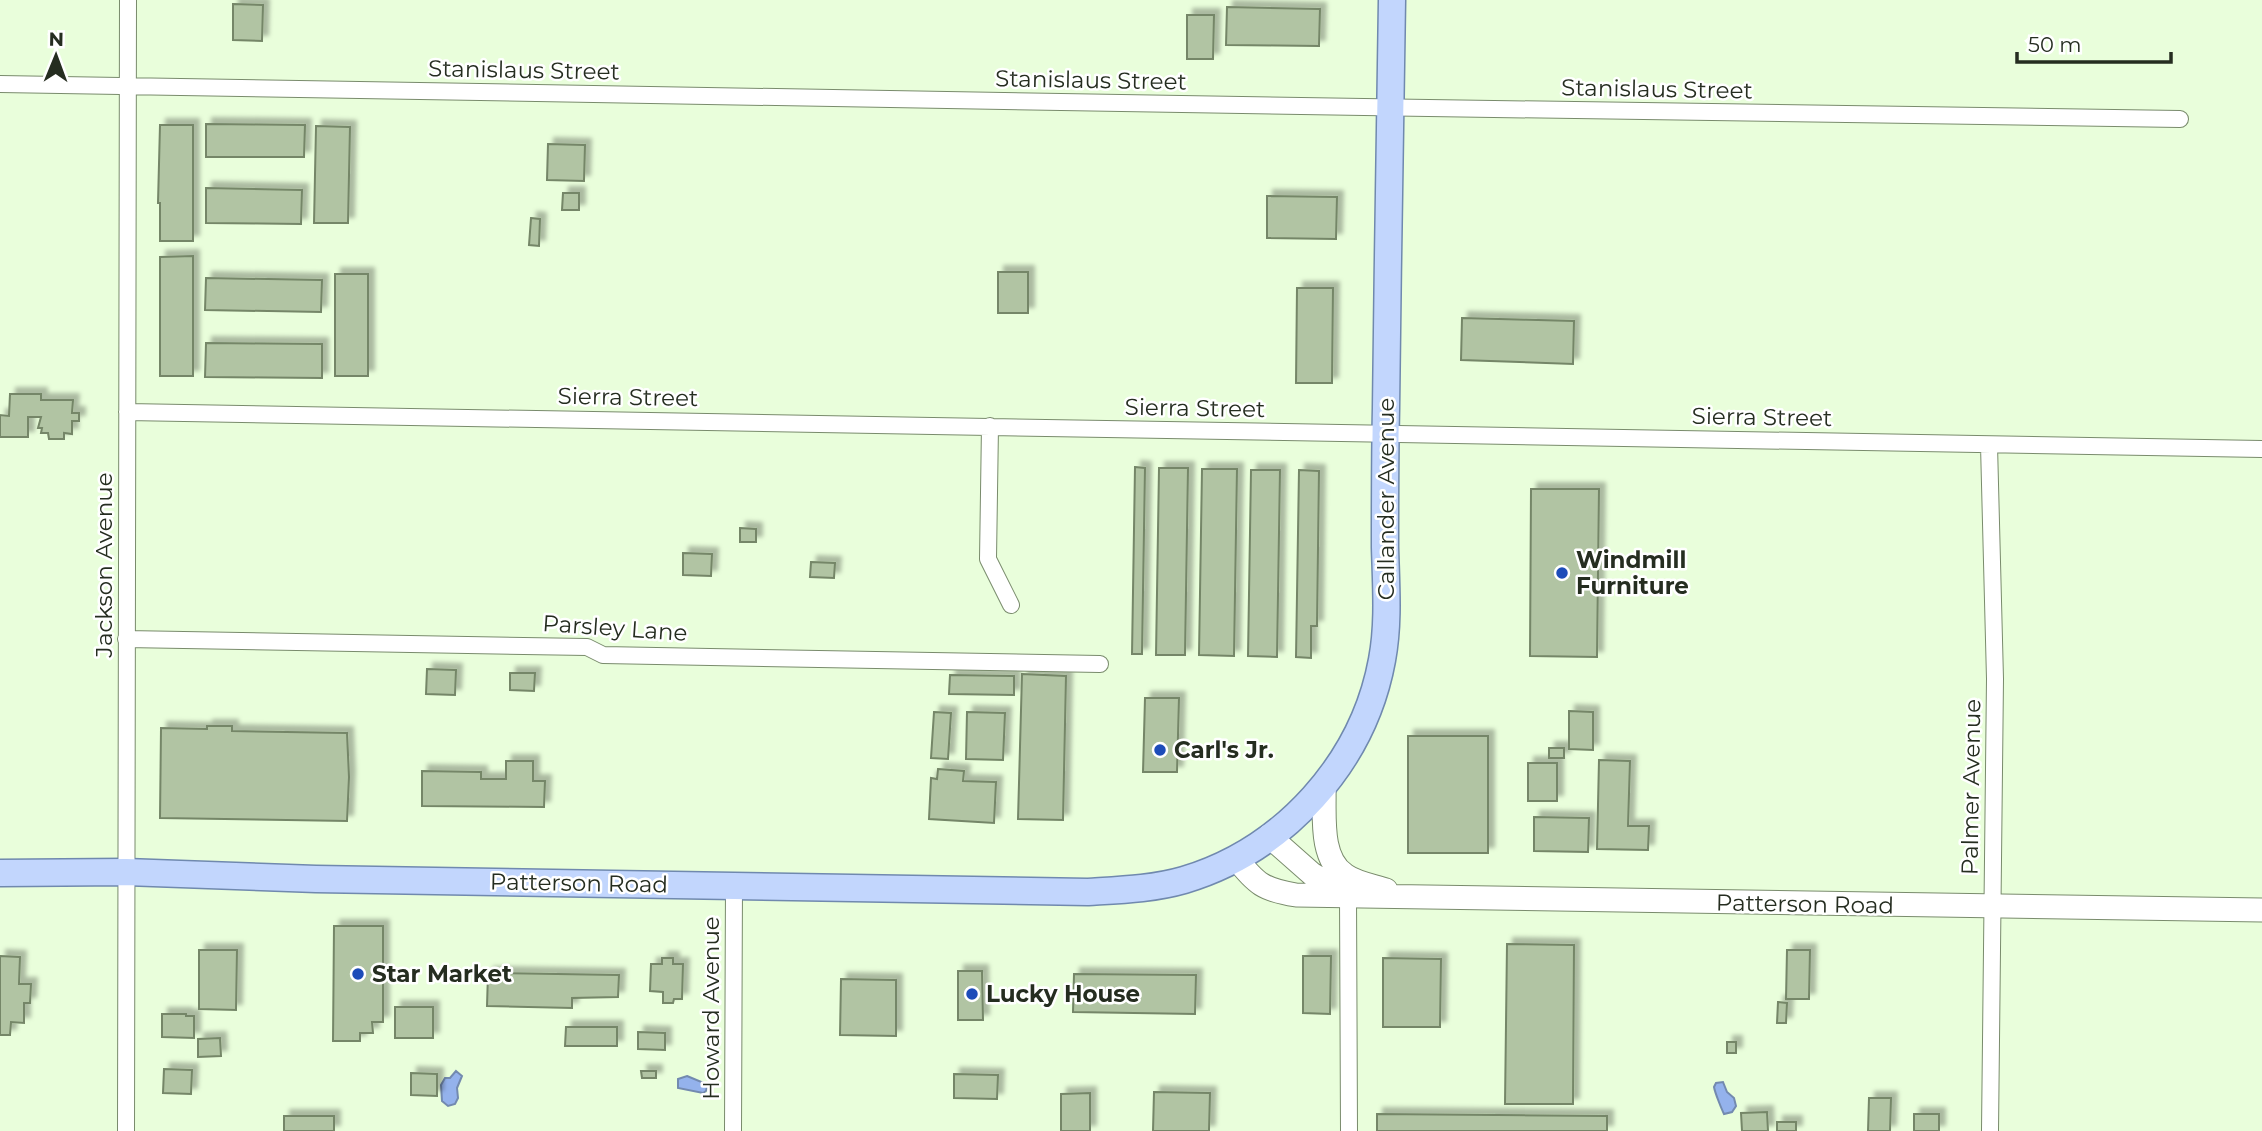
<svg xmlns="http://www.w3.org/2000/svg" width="2262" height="1131" font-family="Montserrat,sans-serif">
  <defs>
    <filter id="shadow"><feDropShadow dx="6" dy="-6" stdDeviation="2" flood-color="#0004"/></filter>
  </defs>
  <rect width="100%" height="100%" fill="#e9fedb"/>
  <path fill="#94b2ec" stroke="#738aaf" stroke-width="2" d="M 456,1071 L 462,1076 L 457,1088 L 458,1098 L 455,1104 L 448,1106 L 442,1101 L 441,1085 L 445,1078 L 450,1078 Z
    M 687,1076 L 704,1083 L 707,1087 L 706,1091 L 703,1093 L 678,1088 L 678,1079 Z
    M 1723,1082 L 1727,1092 L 1734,1098 L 1736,1106 L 1732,1112 L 1724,1114 C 1722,1110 1715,1093 1714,1087 L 1716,1083 Z"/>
  <path fill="#b1c4a3" stroke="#748667" stroke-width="2" filter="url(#shadow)" d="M 233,4 L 263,5 L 262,41 L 233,40 Z
    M 1227,7 L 1320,9 L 1319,46 L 1226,45 Z
    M 1187,15 L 1214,15 L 1213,59 L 1187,59 Z
    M 206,124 L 305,125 L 304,157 L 206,157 Z
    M 160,125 L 193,125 L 193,241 L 160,241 L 160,203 L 158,203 Z
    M 316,126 L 350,127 L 348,223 L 314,223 Z
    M 548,144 L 585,145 L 584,181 L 547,180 Z
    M 206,188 L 302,190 L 301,224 L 206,223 Z
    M 563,193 L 579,193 L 579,210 L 562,210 Z
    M 1267,196 L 1337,197 L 1336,239 L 1267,238 Z
    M 531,218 L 540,219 L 539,246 L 529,245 Z
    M 193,256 L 193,376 L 160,376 L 160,257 Z
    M 998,272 L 1028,272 L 1028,313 L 998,313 Z
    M 335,274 L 368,274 L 368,376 L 335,376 Z
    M 206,278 L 322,280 L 321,312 L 205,310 Z
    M 1297,288 L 1333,288 L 1332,383 L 1296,383 Z
    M 1462,318 L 1574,321 L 1573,364 L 1461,360 Z
    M 206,343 L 322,344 L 322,378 L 205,377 Z
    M 10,394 L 41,394 L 41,400 L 73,400 L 72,413 L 79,413 L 79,421 L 72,421 L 72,434 L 64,433 L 64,439 L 49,439 L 48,433 L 41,433 L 42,428 L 38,428 L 41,417 L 28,417 L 28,437 L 0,437 L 0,415 L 9,416 Z
    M 1135,467 L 1145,468 L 1142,654 L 1132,654 Z
    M 1159,468 L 1188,468 L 1185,655 L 1156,655 Z
    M 1202,469 L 1237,469 L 1234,656 L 1199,655 Z
    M 1251,470 L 1280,470 L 1277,657 L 1248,656 Z
    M 1299,470 L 1319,471 L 1317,626 L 1311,626 L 1311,658 L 1296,657 Z
    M 1531,489 L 1599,489 L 1597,657 L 1530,656 Z
    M 740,528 L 756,529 L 756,542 L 740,542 Z
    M 683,553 L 712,554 L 711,576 L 683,575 Z
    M 811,562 L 835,563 L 834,578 L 810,577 Z
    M 427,669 L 456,670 L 455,695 L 426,694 Z
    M 510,673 L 535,673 L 534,691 L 510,690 Z
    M 1022,674 L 1066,676 L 1063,820 L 1018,819 Z
    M 950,675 L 1014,676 L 1014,695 L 949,694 Z
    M 1145,698 L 1179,698 L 1177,772 L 1143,772 Z
    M 1569,711 L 1593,712 L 1593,750 L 1569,749 Z
    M 934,712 L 951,713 L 948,759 L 931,758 Z
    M 967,712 L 1005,713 L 1003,760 L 966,759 Z
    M 207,726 L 232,726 L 232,731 L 347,733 L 349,777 L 347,821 L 160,818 L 161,728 L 207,729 Z
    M 1408,736 L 1488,736 L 1488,853 L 1408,853 Z
    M 1549,748 L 1564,748 L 1564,758 L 1549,758 Z
    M 1599,760 L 1630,761 L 1628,826 L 1649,826 L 1648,850 L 1597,849 Z
    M 506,761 L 533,761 L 533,781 L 545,781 L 544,807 L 422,806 L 422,771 L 481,772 L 481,779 L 506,779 Z
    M 1528,763 L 1557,763 L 1557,801 L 1528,801 Z
    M 938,769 L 964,771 L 963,781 L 996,782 L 994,823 L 929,819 L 931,778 L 937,779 Z
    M 1534,817 L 1589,818 L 1588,852 L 1534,851 Z
    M 334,926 L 383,926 L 383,1022 L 372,1022 L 373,1033 L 360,1033 L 360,1041 L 333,1041 Z
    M 1507,944 L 1574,945 L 1573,1104 L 1505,1104 Z
    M 199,950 L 237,950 L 236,1010 L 199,1009 Z
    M 1787,950 L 1810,950 L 1809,999 L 1786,999 Z
    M 0,956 L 20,957 L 19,984 L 31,984 L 30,1003 L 24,1003 L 24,1023 L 11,1022 L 10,1035 L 0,1035 Z
    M 1303,956 L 1331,956 L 1330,1014 L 1303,1013 Z
    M 662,958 L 673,958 L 673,964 L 683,964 L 682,999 L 674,999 L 673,1003 L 663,1003 L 663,992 L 650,991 L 651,964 L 662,964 Z
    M 1383,958 L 1441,959 L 1440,1027 L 1383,1027 Z
    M 958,971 L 982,971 L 983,1020 L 958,1020 Z
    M 488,973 L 619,975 L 618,997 L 572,998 L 572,1008 L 487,1006 Z
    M 1074,974 L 1196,975 L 1195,1014 L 1073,1012 Z
    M 841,979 L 896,980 L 896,1036 L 840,1035 Z
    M 1778,1002 L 1787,1003 L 1786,1023 L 1777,1023 Z
    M 395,1007 L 433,1007 L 433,1038 L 395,1038 Z
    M 162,1014 L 186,1014 L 186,1016 L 194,1016 L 194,1038 L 162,1037 Z
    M 566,1027 L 617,1027 L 617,1046 L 565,1046 Z
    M 638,1032 L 665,1033 L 665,1050 L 638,1049 Z
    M 220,1038 L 221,1056 L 198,1057 L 198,1039 Z
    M 1727,1042 L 1736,1042 L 1736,1053 L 1727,1053 Z
    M 164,1069 L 192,1070 L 191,1094 L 163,1093 Z
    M 641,1071 L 656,1071 L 656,1078 L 642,1078 Z
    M 411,1073 L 437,1074 L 437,1096 L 411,1095 Z
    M 954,1074 L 998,1075 L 997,1099 L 954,1098 Z
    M 1154,1092 L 1210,1093 L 1209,1131 L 1153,1131 Z
    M 1090,1093 L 1090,1131 L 1061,1131 L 1061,1094 Z
    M 1869,1098 L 1891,1098 L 1890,1131 L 1868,1131 Z
    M 1767,1112 L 1768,1131 L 1742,1131 L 1741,1113 Z
    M 1377,1114 L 1607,1116 L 1607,1131 L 1377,1131 Z
    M 1914,1114 L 1939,1114 L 1939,1131 L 1914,1131 Z
    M 284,1116 L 334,1116 L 334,1131 L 284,1131 Z
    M 1777,1122 L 1796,1122 L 1796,1131 L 1777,1131 Z"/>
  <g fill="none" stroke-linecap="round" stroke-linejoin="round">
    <defs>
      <path id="minor" d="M 0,84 L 1364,107 L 2180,119
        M 127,412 L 2262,449
        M 990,426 L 988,559 L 1011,605
        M 1989,445 L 1995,679 L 1990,1131
        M 126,639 L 587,647 L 603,655 L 1100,664
        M 1348,896 L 1349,1131
        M 126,1131 L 128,0
        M 733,1131 L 734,885"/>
      <path id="secondary" d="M 1324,787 C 1325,814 1319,858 1345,875 C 1356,883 1374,886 1386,890
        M 1269,836 L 1312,874 L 1345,894
        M 1236,858 C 1256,884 1264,890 1296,895 L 2262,910"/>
      <path id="primary" d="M 0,873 L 126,872 L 316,879 L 1088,892 C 1120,890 1153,889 1184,880 C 1284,850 1363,763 1382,660 C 1389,623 1386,585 1385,547 C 1385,501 1385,454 1386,408 C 1388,272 1389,136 1392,0"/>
    </defs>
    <use href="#minor" stroke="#798b6c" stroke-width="18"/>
    <use href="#secondary" stroke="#798b6c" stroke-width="25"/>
    <use href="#primary" stroke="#7089ae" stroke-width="29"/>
    <use href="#minor" stroke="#fff" stroke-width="16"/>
    <use href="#secondary" stroke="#fff" stroke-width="23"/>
    <use href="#primary" stroke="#c2d6fd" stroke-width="26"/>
  </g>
  <g fill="#1d4cb9" stroke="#fff" stroke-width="2.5">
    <circle cx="1562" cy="573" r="7"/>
    <circle cx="1160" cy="750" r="7"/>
    <circle cx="358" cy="974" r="7"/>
    <circle cx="972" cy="994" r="7"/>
  </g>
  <g text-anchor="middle" stroke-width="5" stroke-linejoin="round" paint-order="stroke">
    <g font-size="23" fill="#252d20" stroke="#fff">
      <text transform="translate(524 70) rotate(1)" y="8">Stanislaus Street</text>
      <text transform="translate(1091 80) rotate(1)" y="8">Stanislaus Street</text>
      <text transform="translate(1657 89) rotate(1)" y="8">Stanislaus Street</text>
      <text transform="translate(628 397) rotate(1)" y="8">Sierra Street</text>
      <text transform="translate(1195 408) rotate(1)" y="8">Sierra Street</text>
      <text transform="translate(1762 417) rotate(1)" y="8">Sierra Street</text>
      <text transform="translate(1386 499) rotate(-90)" y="8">Callander Avenue</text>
      <text transform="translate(104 565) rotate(-90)" y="8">Jackson Avenue</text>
      <text transform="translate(615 628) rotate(4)" y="8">Parsley Lane</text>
      <text transform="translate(1971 787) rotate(-89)" y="8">Palmer Avenue</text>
      <text transform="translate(579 883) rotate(1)" y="8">Patterson Road</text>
      <text transform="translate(1805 904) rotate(1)" y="8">Patterson Road</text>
      <text transform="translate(711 1008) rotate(-90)" y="8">Howard Avenue</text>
    </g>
    <g font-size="23" font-weight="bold" fill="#252d20" stroke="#fff" text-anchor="start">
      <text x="1576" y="568">Windmill<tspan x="1576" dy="26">Furniture</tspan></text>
      <text x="1174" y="758">Carl's Jr.</text>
      <text x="372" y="982">Star Market</text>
      <text x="986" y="1002">Lucky House</text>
    </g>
  </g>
  <g transform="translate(56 56) rotate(1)" stroke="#ffffff" stroke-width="5" paint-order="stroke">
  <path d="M0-5L12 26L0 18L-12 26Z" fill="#252d20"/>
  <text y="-10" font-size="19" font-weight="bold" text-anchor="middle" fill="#252d20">N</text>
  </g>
  <path d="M2017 52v10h154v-10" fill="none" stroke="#252d20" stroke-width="3.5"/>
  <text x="2028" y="52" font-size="21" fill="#252d20" stroke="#ffffff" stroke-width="5" paint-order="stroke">50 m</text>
</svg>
